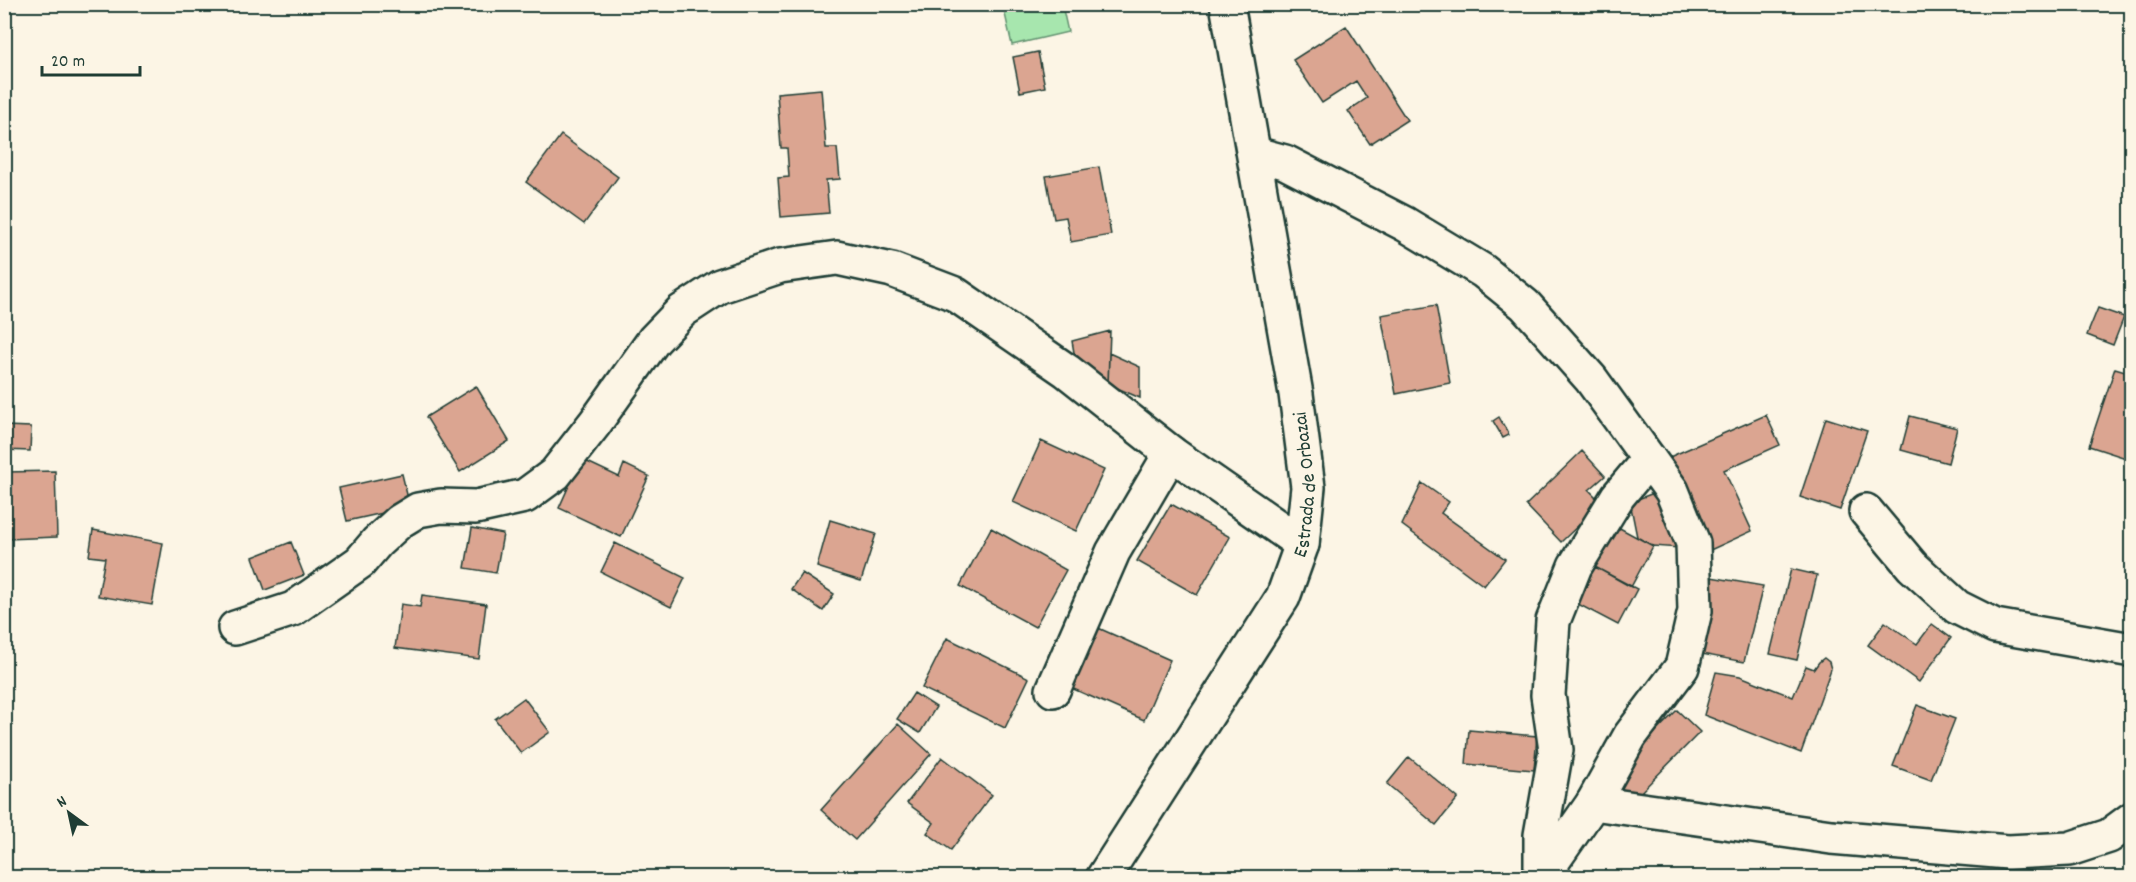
<svg xmlns="http://www.w3.org/2000/svg" width="2136" height="882" font-family="Dekko,sans-serif">
  <rect width="100%" height="100%" fill="#fcf5e5"/>
  <filter id="ink" filterUnits="userSpaceOnUse"><feTurbulence type="fractalNoise" baseFrequency=".0167" numOctaves="2"/><feDisplacementMap in="SourceGraphic" scale="12" xChannelSelector="R" yChannelSelector="G"/><feConvolveMatrix kernelMatrix="1 2 1 2 8 2 1 2 1" color-interpolation-filters="sRGB"/></filter>
  <g filter="url(#ink)">
    <path fill="#a7e6ae" stroke="#639271" stroke-width="1.5" d="M 1003,5 L 1062,5 L 1068,32 L 1012,45 Z"/>
    <path fill="#dba591" stroke="#1f3d34" stroke-width="1.5" d="M 1346,26 L 1407,120 L 1370,144 L 1348,111 L 1367,98 L 1356,81 L 1322,103 L 1293,60 Z
      M 1038,52 L 1045,87 L 1020,92 L 1013,57 Z
      M 821,89 L 826,148 L 837,148 L 840,179 L 826,180 L 829,213 L 781,217 L 778,178 L 789,177 L 787,148 L 781,148 L 777,93 Z
      M 561,135 L 618,177 L 584,224 L 526,182 Z
      M 1099,167 L 1111,235 L 1071,242 L 1066,217 L 1054,219 L 1046,176 Z
      M 1436,305 L 1450,383 L 1396,394 L 1381,315 Z
      M 2098,308 L 2124,317 L 2113,345 L 2087,335 Z
      M 1110,331 L 1108,384 L 1077,370 L 1072,341 Z
      M 1109,353 L 1140,367 L 1140,398 L 1108,384 Z
      M 2115,368 L 2132,373 L 2132,460 L 2089,446 Z
      M 476,386 L 509,441 L 460,472 L 426,417 Z
      M 1766,415 L 1780,445 L 1724,470 L 1752,531 L 1706,552 L 1665,459 Z
      M 1910,416 L 1957,428 L 1948,463 L 1901,450 Z
      M 1499,417 L 1509,435 L 1503,438 L 1493,421 Z
      M 1826,418 L 1867,431 L 1840,510 L 1800,497 Z
      M 4,426 L 31,427 L 30,451 L 4,450 Z
      M 1041,441 L 1104,470 L 1076,531 L 1013,502 Z
      M 1582,451 L 1605,476 L 1589,490 L 1602,503 L 1561,542 L 1526,505 Z
      M 581,459 L 619,477 L 624,464 L 649,476 L 621,537 L 559,508 Z
      M 55,471 L 57,537 L 7,539 L 6,472 Z
      M 402,474 L 410,507 L 347,521 L 339,488 Z
      M 1422,483 L 1449,502 L 1441,513 L 1505,559 L 1484,586 L 1402,525 Z
      M 1659,491 L 1679,548 L 1653,546 L 1637,537 L 1630,502 Z
      M 1171,504 L 1230,537 L 1197,595 L 1137,561 Z
      M 830,520 L 876,534 L 861,581 L 817,567 Z
      M 1616,526 L 1653,546 L 1631,587 L 1595,567 Z
      M 472,528 L 503,534 L 496,573 L 465,568 Z
      M 991,528 L 1066,570 L 1035,627 L 960,586 Z
      M 93,530 L 163,543 L 152,605 L 98,596 L 105,558 L 89,556 Z
      M 291,542 L 304,575 L 265,590 L 253,557 Z
      M 615,543 L 685,578 L 671,607 L 601,572 Z
      M 1595,567 L 1637,589 L 1618,625 L 1576,603 Z
      M 1791,569 L 1817,575 L 1797,660 L 1770,654 Z
      M 802,573 L 834,594 L 823,611 L 791,589 Z
      M 1711,577 L 1763,586 L 1744,662 L 1691,652 Z
      M 422,595 L 486,604 L 479,659 L 395,648 L 401,604 L 420,607 Z
      M 1885,622 L 1917,644 L 1932,624 L 1951,638 L 1919,682 L 1868,645 Z
      M 1096,627 L 1170,660 L 1144,720 L 1069,687 Z
      M 947,638 L 1029,678 L 1005,728 L 922,688 Z
      M 1824,658 L 1829,662 L 1831,669 L 1801,753 L 1704,715 L 1716,672 L 1740,676 L 1793,697 L 1806,666 L 1814,669 L 1819,662 Z
      M 914,693 L 936,707 L 920,733 L 897,719 Z
      M 524,698 L 550,732 L 521,753 L 495,719 Z
      M 1917,705 L 1955,719 L 1931,780 L 1893,766 Z
      M 1677,710 L 1700,732 L 1633,800 L 1611,778 Z
      M 898,724 L 931,754 L 855,840 L 821,810 Z
      M 1469,730 L 1537,736 L 1534,770 L 1466,764 Z
      M 942,757 L 992,795 L 951,850 L 927,833 L 934,823 L 907,803 Z
      M 1409,757 L 1458,798 L 1436,825 L 1387,784 Z"/>
    <g fill="none" stroke-linecap="round" stroke-linejoin="round">
      <defs>
        <g id="minor">
          <path d="M 1255,154 L 1285,162 L 1405,224 L 1483,271 L 1525,305 L 1591,379 L 1672,491 L 1693,543 L 1695,611 L 1682,667 L 1630,736 L 1593,803"/>
          <path d="M 1866,511 L 1912,566 L 1957,607 L 1995,626 L 2132,650"/>
          <path d="M 235,628 L 293,609 L 360,562 L 377,542 L 400,521 L 418,510 L 441,506 L 476,507 L 525,496 L 555,474 L 595,423 L 654,340 L 682,311 L 720,286 L 780,266 L 837,258 L 892,270 L 955,294 L 1067,371 L 1171,453 L 1302,544"/>
          <path d="M 1053,690 L 1113,552 L 1171,453"/>
          <path id="s1" d="M 1103,878 L 1283,597 L 1302,544 L 1308,487 L 1296,394 L 1227,4"/>
          <path d="M 1541,878 L 1593,803 L 1831,837 L 2008,852 L 2069,849 L 2109,836 L 2132,819"/>
          <path d="M 1541,878 L 1541,835 L 1556,750 L 1548,695 L 1553,621 L 1575,566 L 1618,496 L 1649,459"/>
        </g>
      </defs>
      <use href="#minor" stroke="#1f3d34" stroke-width="38"/>
      <use href="#minor" stroke="#fcf5e5" stroke-width="33"/>
    </g>
  </g>
  <g text-anchor="middle" stroke-width="4.5" stroke-linejoin="round" paint-order="stroke">
    <g font-size="20" fill="#1f3d34" stroke="#fcf5e5">
      <text dy="7" stroke="none"><textPath href="#s1" startOffset="450">Estrada de Orbazai</textPath></text>
    </g>
  </g>
  <rect width="2136" height="882" fill="none" stroke="#fcf5e5" stroke-width="24"/>
  <rect x="12" y="12" width="2112" height="858" fill="none" stroke="#1f3d34" stroke-width="2" filter="url(#ink)"/>
  <g transform="translate(69 813) rotate(327)" stroke="#fcf5e5" stroke-width="4.5" paint-order="stroke">
  <path d="M0-4.5L10 22L0 15L-10 22Z" fill="#1f3d34"/>
  <text y="-9" font-size="16" font-weight="bold" text-anchor="middle" fill="#1f3d34">N</text>
  </g>
  <path d="M42 66v9h98v-9" fill="none" stroke="#1f3d34" stroke-width="3"/>
  <text x="51" y="66" font-size="18" fill="#1f3d34" stroke="#fcf5e5" stroke-width="4.5" paint-order="stroke">20 m</text>
</svg>
